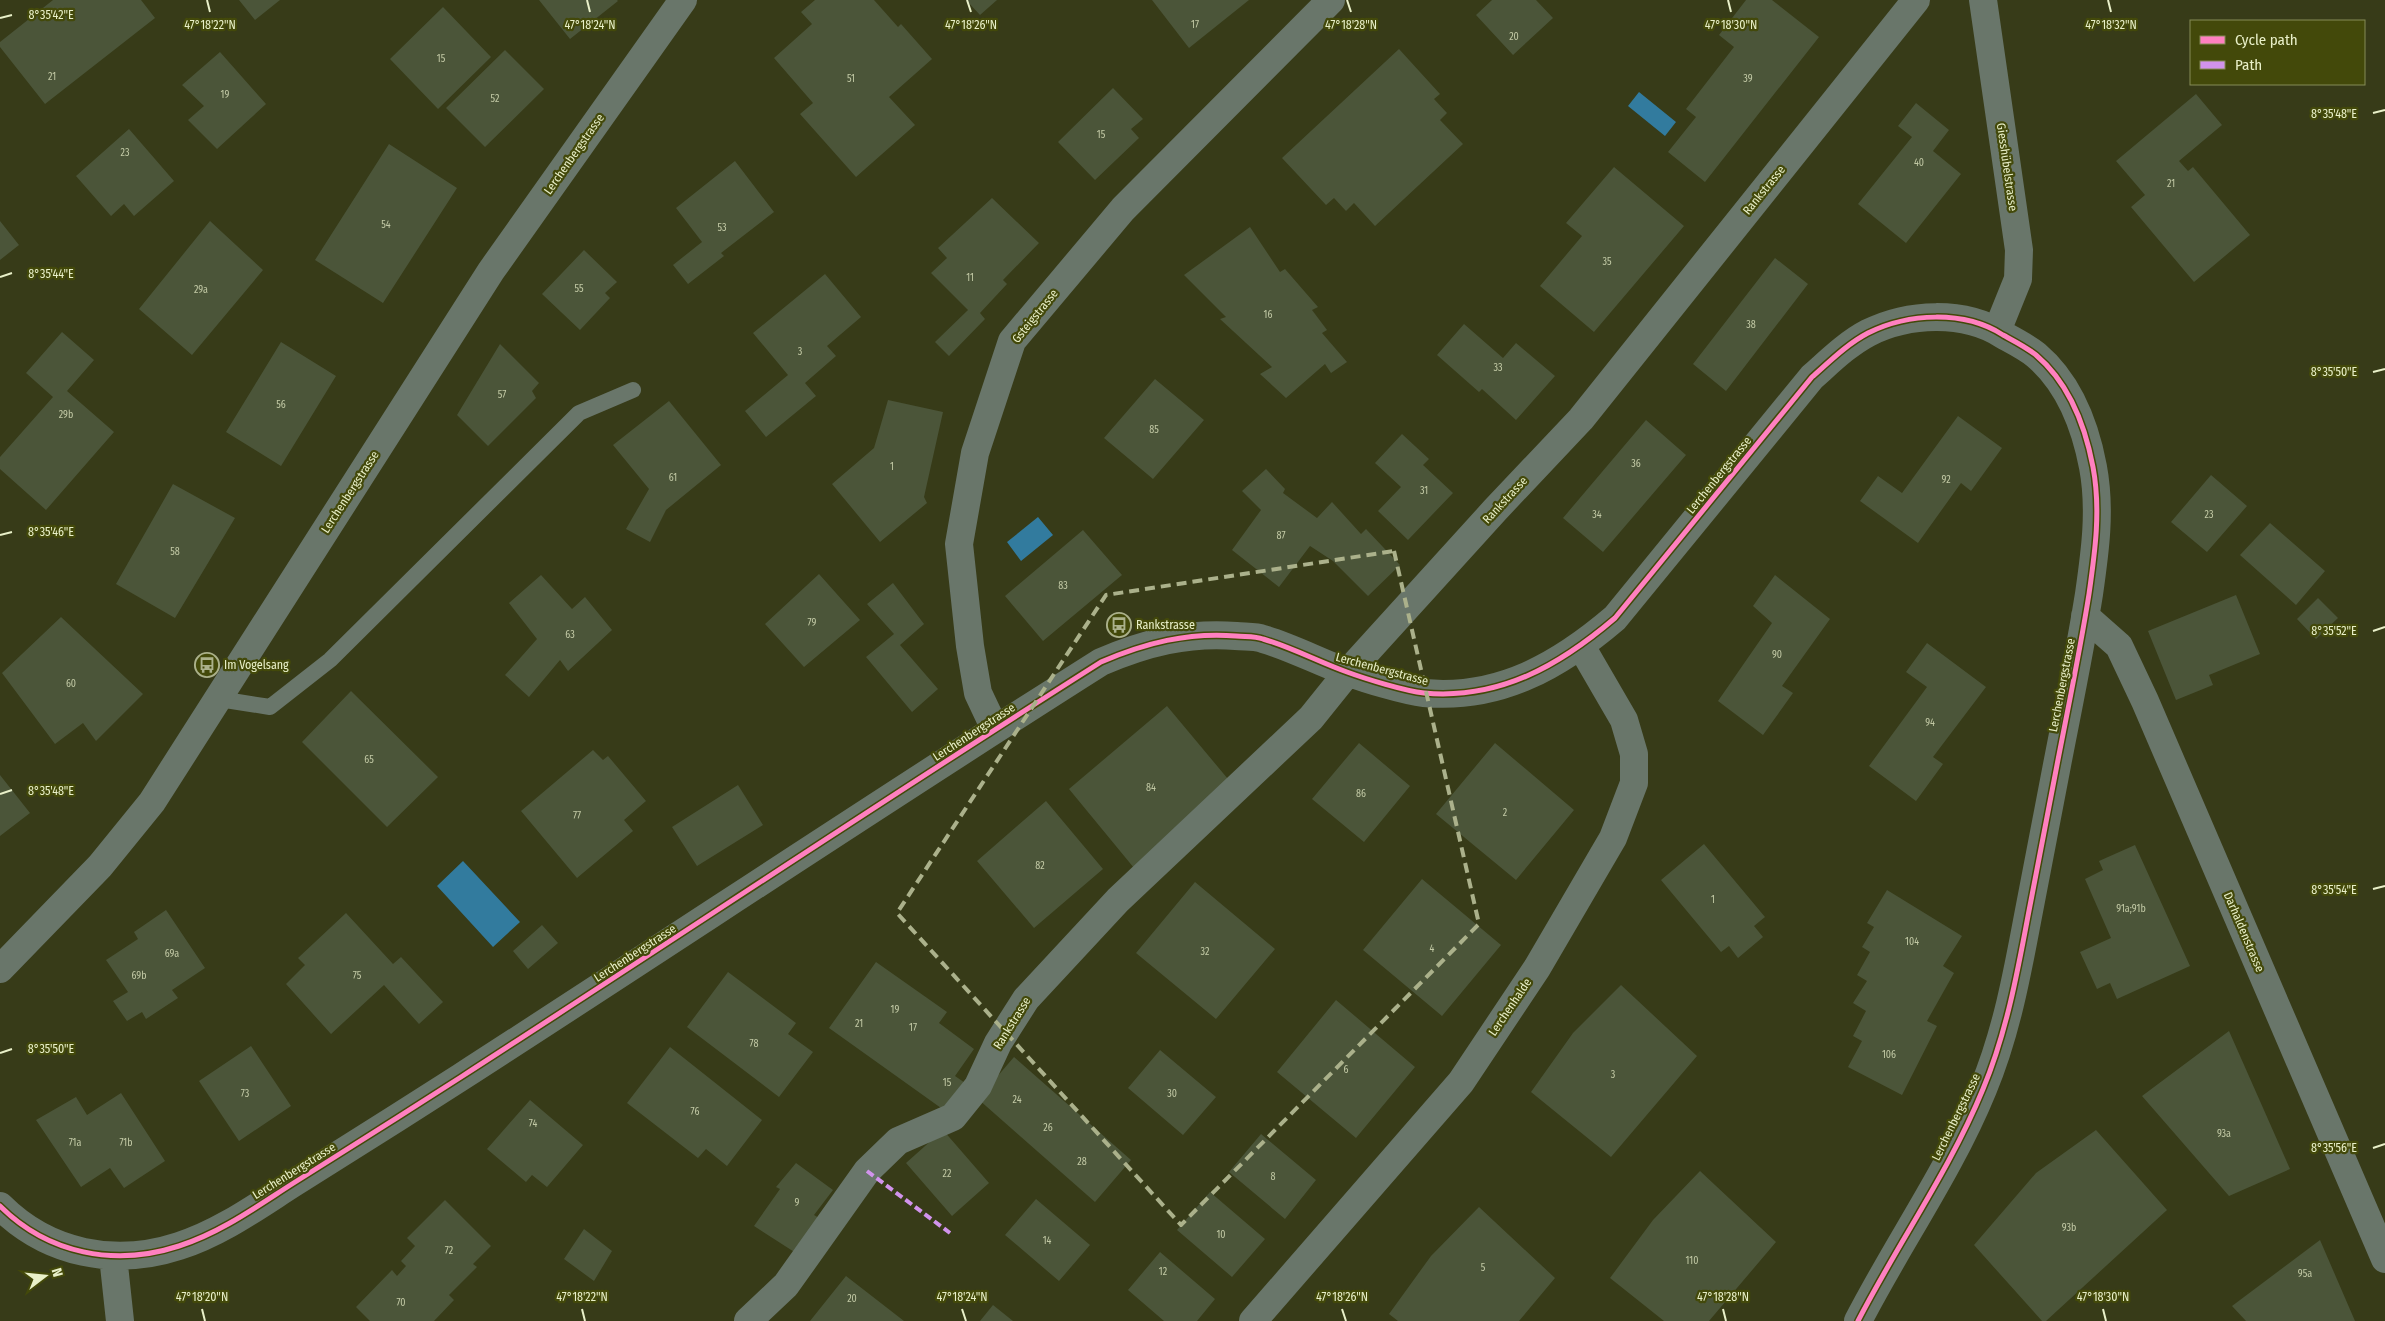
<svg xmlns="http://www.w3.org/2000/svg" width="2385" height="1321" font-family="'Fira Sans Condensed',sans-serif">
  <rect width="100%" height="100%" fill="#373b18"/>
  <path fill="#327b9e" d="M 1639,92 L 1676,122 L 1665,136 L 1628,106 Z
    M 1038,517 L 1053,535 L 1021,561 L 1007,542 Z
    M 463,861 L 520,922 L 493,947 L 437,886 Z"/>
  <path fill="#4b5539" d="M 53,0 L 141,0 L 155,18 L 45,104 L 0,47 L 0,42 Z
    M 239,0 L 280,0 L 255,20 Z
    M 539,0 L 617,0 L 618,1 L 570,39 Z
    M 815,0 L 874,0 L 898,27 L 901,24 L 932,59 L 889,97 L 915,125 L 856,177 L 800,114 L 813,103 L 774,58 L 812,24 L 801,12 Z
    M 966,0 L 997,0 L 980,15 Z
    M 1152,0 L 1249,0 L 1189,48 Z
    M 1492,0 L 1536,0 L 1553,18 L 1513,55 L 1476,15 Z
    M 1746,0 L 1772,0 L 1819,37 L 1705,182 L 1668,152 L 1696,117 L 1686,109 L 1734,47 L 1719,35 Z
    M 443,7 L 491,57 L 438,109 L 390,59 Z
    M 1399,49 L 1440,94 L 1434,99 L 1447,113 L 1440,120 L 1463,144 L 1375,226 L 1354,203 L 1346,211 L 1334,198 L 1326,205 L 1282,158 Z
    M 505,50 L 544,89 L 485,147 L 446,108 Z
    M 220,52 L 266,104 L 217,149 L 188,120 L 204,106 L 182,85 Z
    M 1113,88 L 1143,119 L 1131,129 L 1139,138 L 1095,180 L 1058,142 Z
    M 2196,94 L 2222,125 L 2179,161 L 2188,171 L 2193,167 L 2250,235 L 2194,282 L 2131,207 L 2145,195 L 2116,161 Z
    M 1916,103 L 1949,130 L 1933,151 L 1961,174 L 1906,243 L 1858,204 L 1912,137 L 1898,126 Z
    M 129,129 L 174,181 L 134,216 L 124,204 L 111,216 L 76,176 Z
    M 389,144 L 457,188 L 383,303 L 315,260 Z
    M 735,161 L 774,212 L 721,253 L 724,256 L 688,284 L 673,265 L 702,242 L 676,208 Z
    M 1614,167 L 1684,226 L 1594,332 L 1540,286 L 1582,236 L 1566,223 Z
    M 992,198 L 1039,243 L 1003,280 L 1007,284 L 980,313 L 985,319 L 949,356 L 935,342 L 968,310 L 931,273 L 947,258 L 938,248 Z
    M 0,221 L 19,245 L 0,260 Z
    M 210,221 L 263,270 L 192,355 L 139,309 Z
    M 1250,227 L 1280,272 L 1285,269 L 1318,307 L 1312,310 L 1327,330 L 1322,333 L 1347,362 L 1331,373 L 1325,364 L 1286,398 L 1260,374 L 1272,367 L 1220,319 L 1226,317 L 1184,275 Z
    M 584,250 L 617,282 L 605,293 L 610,298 L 580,330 L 542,294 Z
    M 1775,258 L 1808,284 L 1726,391 L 1693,364 Z
    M 825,274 L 861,317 L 827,346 L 836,356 L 805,383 L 816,396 L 766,437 L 745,411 L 788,375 L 753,333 Z
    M 1464,324 L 1503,358 L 1516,343 L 1555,376 L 1516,420 L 1482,389 L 1479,392 L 1437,355 Z
    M 62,332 L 94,360 L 67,391 L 114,432 L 46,510 L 0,469 L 0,457 L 53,397 L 26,373 Z
    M 281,342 L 336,376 L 281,466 L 226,432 Z
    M 500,344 L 539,383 L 532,391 L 536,398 L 488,446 L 457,415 Z
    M 1155,379 L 1204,420 L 1153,479 L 1104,438 Z
    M 888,400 L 943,412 L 924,497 L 927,503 L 880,542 L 832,484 L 874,448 Z
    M 669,401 L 721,465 L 666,510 L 650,542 L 626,529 L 649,489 L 613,445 Z
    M 1958,416 L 2002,448 L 1971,491 L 1961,483 L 1918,543 L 1860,501 L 1878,476 L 1902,493 Z
    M 1646,420 L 1686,455 L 1603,552 L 1563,518 Z
    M 1402,434 L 1429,459 L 1423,465 L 1453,493 L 1408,540 L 1378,511 L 1401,487 L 1375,463 Z
    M 1266,469 L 1285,489 L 1283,493 L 1317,518 L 1332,502 L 1361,534 L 1366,529 L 1400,565 L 1368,596 L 1333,561 L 1310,546 L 1279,587 L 1232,550 L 1261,510 L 1242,491 Z
    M 2211,475 L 2247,506 L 2207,552 L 2171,522 Z
    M 173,484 L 235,518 L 175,618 L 116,584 Z
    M 2270,523 L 2325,571 L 2296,605 L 2240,555 Z
    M 1083,530 L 1122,575 L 1043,641 L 1005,596 Z
    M 819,574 L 860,620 L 804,667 L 765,624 Z
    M 541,575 L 572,609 L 585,597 L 612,630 L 568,671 L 560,660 L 529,697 L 505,675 L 537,639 L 509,603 Z
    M 1775,575 L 1830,619 L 1782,686 L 1793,693 L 1763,735 L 1718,701 L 1772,623 L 1753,606 Z
    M 893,583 L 924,624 L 900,645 L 938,689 L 912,712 L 866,657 L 894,634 L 867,604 Z
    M 2236,595 L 2260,654 L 2209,675 L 2213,685 L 2176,700 L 2148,631 Z
    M 2318,598 L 2338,618 L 2316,639 L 2297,619 Z
    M 61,617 L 143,694 L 96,741 L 83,723 L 55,744 L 2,673 Z
    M 1927,643 L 1986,687 L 1933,757 L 1943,764 L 1916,801 L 1869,766 L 1927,687 L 1906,672 Z
    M 351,691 L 438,777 L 387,827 L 302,742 Z
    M 1167,706 L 1233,785 L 1134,868 L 1069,789 Z
    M 1359,743 L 1410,786 L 1364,842 L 1312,799 Z
    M 1495,743 L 1574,810 L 1516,880 L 1436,814 Z
    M 593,750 L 603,760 L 608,756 L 646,801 L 624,820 L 633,831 L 577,878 L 521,811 Z
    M 0,775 L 30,813 L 0,836 Z
    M 738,785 L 763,825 L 697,866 L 672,827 Z
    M 1046,801 L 1103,869 L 1034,928 L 977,861 Z
    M 1704,844 L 1765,917 L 1754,926 L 1763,937 L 1738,958 L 1729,946 L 1721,952 L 1661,880 Z
    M 2135,845 L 2190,966 L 2117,999 L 2110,983 L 2097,989 L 2080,952 L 2111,938 L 2085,879 L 2103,870 L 2099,861 Z
    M 1422,879 L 1501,945 L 1442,1016 L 1363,950 Z
    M 1195,882 L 1275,949 L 1216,1019 L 1136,953 Z
    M 1887,890 L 1962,936 L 1943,966 L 1954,973 L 1927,1021 L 1937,1026 L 1902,1095 L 1848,1067 L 1862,1041 L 1853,1036 L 1866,1011 L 1853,1003 L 1867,981 L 1857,975 L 1870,952 L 1862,947 L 1874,927 L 1867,923 Z
    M 166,910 L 205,968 L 172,990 L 178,998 L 146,1019 L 142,1012 L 127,1021 L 113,1001 L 128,992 L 106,960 L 138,939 L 134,932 Z
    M 346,913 L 393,964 L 401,957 L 443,1002 L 419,1024 L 384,985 L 331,1034 L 286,984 L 305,965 L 298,958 Z
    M 542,925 L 558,943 L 528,969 L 513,951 Z
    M 876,962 L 947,1012 L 939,1023 L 974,1049 L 955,1076 L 968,1085 L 948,1113 L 829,1028 Z
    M 728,972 L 796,1023 L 788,1034 L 813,1052 L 779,1097 L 687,1027 Z
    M 1621,985 L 1697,1056 L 1611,1157 L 1531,1092 L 1573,1033 Z
    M 1336,1000 L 1415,1067 L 1356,1138 L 1277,1072 Z
    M 2229,1031 L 2290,1169 L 2229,1196 L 2142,1096 Z
    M 251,1046 L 291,1106 L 239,1141 L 199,1081 Z
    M 670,1047 L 762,1120 L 727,1166 L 706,1149 L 698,1158 L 627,1103 Z
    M 1160,1050 L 1216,1097 L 1183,1135 L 1128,1088 Z
    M 1014,1057 L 1131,1160 L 1095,1202 L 978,1099 Z
    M 121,1093 L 165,1161 L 124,1188 L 110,1168 L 81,1187 L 36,1120 L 76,1097 L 87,1115 Z
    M 530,1100 L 583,1145 L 547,1187 L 532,1175 L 526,1182 L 487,1149 Z
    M 943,1130 L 989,1183 L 952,1216 L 906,1163 Z
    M 2096,1130 L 2167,1210 L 2046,1321 L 2042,1321 L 1974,1245 L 2036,1173 Z
    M 1261,1134 L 1316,1180 L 1285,1219 L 1229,1172 Z
    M 796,1163 L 833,1190 L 814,1215 L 824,1221 L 799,1255 L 754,1226 L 780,1189 L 776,1187 Z
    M 1700,1171 L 1776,1242 L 1709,1321 L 1664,1321 L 1610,1278 L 1653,1220 Z
    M 1210,1192 L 1265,1239 L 1232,1277 L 1177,1230 Z
    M 1036,1199 L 1090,1245 L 1059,1281 L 1005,1235 Z
    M 445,1200 L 491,1246 L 473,1264 L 477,1267 L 449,1295 L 454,1300 L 434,1321 L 370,1321 L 356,1307 L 392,1270 L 397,1276 L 406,1266 L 401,1261 L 415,1246 L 407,1238 Z
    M 1479,1207 L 1555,1278 L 1519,1321 L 1398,1321 L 1389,1314 L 1431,1256 Z
    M 584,1229 L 612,1251 L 594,1281 L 564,1259 Z
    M 2320,1240 L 2355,1321 L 2246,1321 L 2232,1306 Z
    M 1160,1252 L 1215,1299 L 1197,1321 L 1164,1321 L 1128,1290 Z
    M 846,1276 L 904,1321 L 810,1321 Z
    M 993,1305 L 1013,1321 L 980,1321 Z"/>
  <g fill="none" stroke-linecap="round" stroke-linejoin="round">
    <path stroke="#69766a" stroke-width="16" d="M 219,699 L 270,707 L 330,660 L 579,413 L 633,390"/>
    <path stroke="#69766a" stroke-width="28" d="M 1983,0 L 2019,250 L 2018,279 L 1997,331
      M 2085,616 L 2119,646 L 2145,701 L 2385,1259
      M 995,729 L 978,693 L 970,646 L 959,544 L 975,453 L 1012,341 L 1123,209 L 1331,0
      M 0,969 L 100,866 L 152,802 L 491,271 L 683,0
      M 0,1206 C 48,1254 115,1267 179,1246 C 220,1233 256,1207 292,1184 C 348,1149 405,1113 461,1077 C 675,939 886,798 1101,662 C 1145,643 1188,632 1236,636 C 1245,637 1255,636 1263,639 C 1291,647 1319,662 1347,672 C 1366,679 1405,691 1424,693 C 1500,700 1560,665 1615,618 L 1812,377 C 1829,362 1847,344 1868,333 C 1908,313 1964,310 2003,335 C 2014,341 2026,347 2036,355 C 2069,383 2085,425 2093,467 C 2101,510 2095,552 2089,594 C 2080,651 2068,708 2057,765 C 2047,815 2038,866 2028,916 C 2017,975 2006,1034 1983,1089 C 1950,1170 1898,1243 1858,1321
      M 113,1256 L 120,1321
      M 748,1321 L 786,1285 L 867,1171 L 898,1141 L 953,1117 L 978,1086 L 998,1043 L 1026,999 L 1118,900 L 1311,718 L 1348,672 L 1495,510 L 1581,419 L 1916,0
      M 1253,1321 L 1461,1082 L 1537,968 L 1613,838 L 1634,783 L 1634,754 L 1624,720 L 1581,646"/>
    <path stroke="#d193ec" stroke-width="4" stroke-dasharray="8 4" stroke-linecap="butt" d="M 867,1171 L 950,1233"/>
    <defs>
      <path id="cycleway" d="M 0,1206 C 48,1254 115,1267 179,1246 C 220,1233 256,1207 292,1184 C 348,1149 405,1113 461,1077 C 675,939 886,798 1101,662 C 1145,643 1188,632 1236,636 C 1245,637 1255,636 1263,639 C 1291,647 1319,662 1347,672 C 1366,679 1405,691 1424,693 C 1500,700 1560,665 1615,618 L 1812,377 C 1829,362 1847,344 1868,333 C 1908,313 1964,310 2003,335 C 2014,341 2026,347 2036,355 C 2069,383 2085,425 2093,467 C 2101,510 2095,552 2089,594 C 2080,651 2068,708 2057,765 C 2047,815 2038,866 2028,916 C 2017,975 2006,1034 1983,1089 C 1950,1170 1898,1243 1858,1321"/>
    </defs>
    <use href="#cycleway" stroke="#43490a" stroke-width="8"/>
    <use href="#cycleway" stroke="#ff80c0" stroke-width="5"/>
  </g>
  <path fill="none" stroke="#abb18b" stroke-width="4" stroke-dasharray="10 6" stroke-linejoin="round" d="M 1394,551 L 1479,924 L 1181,1225 L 897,913 L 1106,595 Z"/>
  <path fill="none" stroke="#e9f0c9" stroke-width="2" d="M 207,0 L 210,12M 587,0 L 590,12M 967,0 L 971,12M 1347,0 L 1351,12M 1728,0 L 1731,12M 2108,0 L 2111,12M 0,18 L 12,15M 2373,113 L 2385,110M 0,277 L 12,273M 2373,372 L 2385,369M 0,535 L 12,532M 2373,631 L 2385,627M 0,794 L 12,790M 2373,889 L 2385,886M 0,1053 L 12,1049M 2373,1148 L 2385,1144M 202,1309 L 205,1321M 582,1309 L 585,1321M 962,1309 L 966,1321M 1342,1309 L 1346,1321M 1723,1309 L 1726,1321M 2103,1309 L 2106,1321"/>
  <defs>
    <symbol id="bus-ring" viewBox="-11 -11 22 22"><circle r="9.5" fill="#43490a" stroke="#abb18b" stroke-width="1.5"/><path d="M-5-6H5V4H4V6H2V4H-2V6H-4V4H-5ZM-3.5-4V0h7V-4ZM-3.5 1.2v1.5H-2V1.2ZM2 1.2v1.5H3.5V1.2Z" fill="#abb18b"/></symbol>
  </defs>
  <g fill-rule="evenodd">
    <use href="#bus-ring" x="1105" y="611" width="28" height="28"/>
    <use href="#bus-ring" x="193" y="651" width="28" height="28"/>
  </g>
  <g text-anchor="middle" stroke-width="4.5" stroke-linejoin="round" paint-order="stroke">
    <g font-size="10" fill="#c2c9a5">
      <text x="1195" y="28">17</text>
      <text x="1514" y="40">20</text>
      <text x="441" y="62">15</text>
      <text x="52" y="80">21</text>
      <text x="851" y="82">51</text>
      <text x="1748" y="82">39</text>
      <text x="225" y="98">19</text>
      <text x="495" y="102">52</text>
      <text x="1101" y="138">15</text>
      <text x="125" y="156">23</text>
      <text x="1919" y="166">40</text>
      <text x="2171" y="187">21</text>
      <text x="386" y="228">54</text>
      <text x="722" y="231">53</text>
      <text x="1607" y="265">35</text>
      <text x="970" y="281">11</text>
      <text x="579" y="292">55</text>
      <text x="201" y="293">29a</text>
      <text x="1268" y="318">16</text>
      <text x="1751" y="328">38</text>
      <text x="800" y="355">3</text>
      <text x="1498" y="371">33</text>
      <text x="502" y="398">57</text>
      <text x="281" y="408">56</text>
      <text x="66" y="418">29b</text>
      <text x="1154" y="433">85</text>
      <text x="1636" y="467">36</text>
      <text x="892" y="470">1</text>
      <text x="673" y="481">61</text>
      <text x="1946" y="483">92</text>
      <text x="1424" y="494">31</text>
      <text x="1597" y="518">34</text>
      <text x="2209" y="518">23</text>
      <text x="1281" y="539">87</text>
      <text x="175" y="555">58</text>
      <text x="1063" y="589">83</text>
      <text x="812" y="626">79</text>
      <text x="570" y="638">63</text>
      <text x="1777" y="658">90</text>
      <text x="71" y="687">60</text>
      <text x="1930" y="726">94</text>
      <text x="369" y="763">65</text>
      <text x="1151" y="791">84</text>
      <text x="1361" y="797">86</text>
      <text x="1505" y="816">2</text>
      <text x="577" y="819">77</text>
      <text x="1040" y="869">82</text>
      <text x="1713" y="903">1</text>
      <text x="2131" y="912">91a;91b</text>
      <text x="1912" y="945">104</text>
      <text x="1432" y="952">4</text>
      <text x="1205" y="955">32</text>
      <text x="172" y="957">69a</text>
      <text x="139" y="979">69b</text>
      <text x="357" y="979">75</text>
      <text x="895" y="1013">19</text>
      <text x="859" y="1027">21</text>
      <text x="913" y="1031">17</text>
      <text x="754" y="1047">78</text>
      <text x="1889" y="1058">106</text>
      <text x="1346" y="1073">6</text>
      <text x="1613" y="1078">3</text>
      <text x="947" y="1086">15</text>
      <text x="245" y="1097">73</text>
      <text x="1172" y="1097">30</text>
      <text x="1017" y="1103">24</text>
      <text x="695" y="1115">76</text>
      <text x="533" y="1127">74</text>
      <text x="1048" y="1131">26</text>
      <text x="2224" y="1137">93a</text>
      <text x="75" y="1146">71a</text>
      <text x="126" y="1146">71b</text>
      <text x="1082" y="1165">28</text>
      <text x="947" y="1177">22</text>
      <text x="1273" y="1180">8</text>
      <text x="797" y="1206">9</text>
      <text x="2069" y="1231">93b</text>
      <text x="1221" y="1238">10</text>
      <text x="1047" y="1244">14</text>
      <text x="449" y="1254">72</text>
      <text x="1692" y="1264">110</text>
      <text x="1483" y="1271">5</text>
      <text x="1163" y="1275">12</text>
      <text x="2305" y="1277">95a</text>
      <text x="852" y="1302">20</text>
      <text x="401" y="1306">70</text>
    </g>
    <g font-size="12" fill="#e9f0c9" stroke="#43490a">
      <text transform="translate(574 154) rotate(-55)" y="4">Lerchenbergstrasse</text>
      <text transform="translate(2007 167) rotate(82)" y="4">Giesshübelstrasse</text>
      <text transform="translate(1764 190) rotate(-51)" y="4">Rankstrasse</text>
      <text transform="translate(1035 316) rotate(-51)" y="4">Gsteigstrasse</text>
      <text transform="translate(1719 475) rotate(-51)" y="4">Lerchenbergstrasse</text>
      <text transform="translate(350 492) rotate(-57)" y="4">Lerchenbergstrasse</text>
      <text transform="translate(1505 500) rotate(-47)" y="4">Rankstrasse</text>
      <text transform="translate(1382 669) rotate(15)" y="4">Lerchenbergstrasse</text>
      <text transform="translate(2062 685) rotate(-79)" y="4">Lerchenbergstrasse</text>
      <text transform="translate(974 732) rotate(-33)" y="4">Lerchenbergstrasse</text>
      <text transform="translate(2244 932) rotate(67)" y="4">Darhaldenstrasse</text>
      <text transform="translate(635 953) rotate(-33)" y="4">Lerchenbergstrasse</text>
      <text transform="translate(1510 1007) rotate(-56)" y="4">Lerchenhalde</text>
      <text transform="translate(1012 1023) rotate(-58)" y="4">Rankstrasse</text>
      <text transform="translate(1956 1117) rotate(-64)" y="4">Lerchenbergstrasse</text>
      <text transform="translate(294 1171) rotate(-32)" y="4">Lerchenbergstrasse</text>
    </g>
    <g font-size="12" fill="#e9f0c9" stroke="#43490a" text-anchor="start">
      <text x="1136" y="629">Rankstrasse</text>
      <text x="224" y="669">Im Vogelsang</text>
    </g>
  </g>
  <g font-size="12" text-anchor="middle" fill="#e9f0c9" stroke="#43490a" stroke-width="4.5" stroke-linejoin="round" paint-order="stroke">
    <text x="51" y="19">8°35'42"E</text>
    <text x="210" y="29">47°18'22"N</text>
    <text x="590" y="29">47°18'24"N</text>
    <text x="971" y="29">47°18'26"N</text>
    <text x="1351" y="29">47°18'28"N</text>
    <text x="1731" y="29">47°18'30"N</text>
    <text x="2111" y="29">47°18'32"N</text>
    <text x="2334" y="118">8°35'48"E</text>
    <text x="51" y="278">8°35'44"E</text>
    <text x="2334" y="376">8°35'50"E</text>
    <text x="51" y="536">8°35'46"E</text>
    <text x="2334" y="635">8°35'52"E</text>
    <text x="51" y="795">8°35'48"E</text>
    <text x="2334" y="894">8°35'54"E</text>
    <text x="51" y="1053">8°35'50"E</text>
    <text x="2334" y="1152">8°35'56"E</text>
    <text x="202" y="1301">47°18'20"N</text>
    <text x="582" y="1301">47°18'22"N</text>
    <text x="962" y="1301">47°18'24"N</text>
    <text x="1342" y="1301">47°18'26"N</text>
    <text x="1723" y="1301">47°18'28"N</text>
    <text x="2103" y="1301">47°18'30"N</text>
  </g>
  <rect x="2190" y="20" width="175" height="65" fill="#43490a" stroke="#858c56"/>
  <rect x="2200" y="36" width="25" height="8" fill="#ff80c0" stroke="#858c56"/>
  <text x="2235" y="45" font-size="15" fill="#e9f0c9">Cycle path</text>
  <rect x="2200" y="61" width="25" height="8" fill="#d193ec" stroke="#858c56"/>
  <text x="2235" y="70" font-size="15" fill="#e9f0c9">Path</text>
  <g transform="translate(45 1276) rotate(74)" stroke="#43490a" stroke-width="4" paint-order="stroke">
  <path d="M0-4L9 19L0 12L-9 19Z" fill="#e9f0c9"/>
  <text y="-8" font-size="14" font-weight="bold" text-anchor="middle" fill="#e9f0c9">N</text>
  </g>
</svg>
